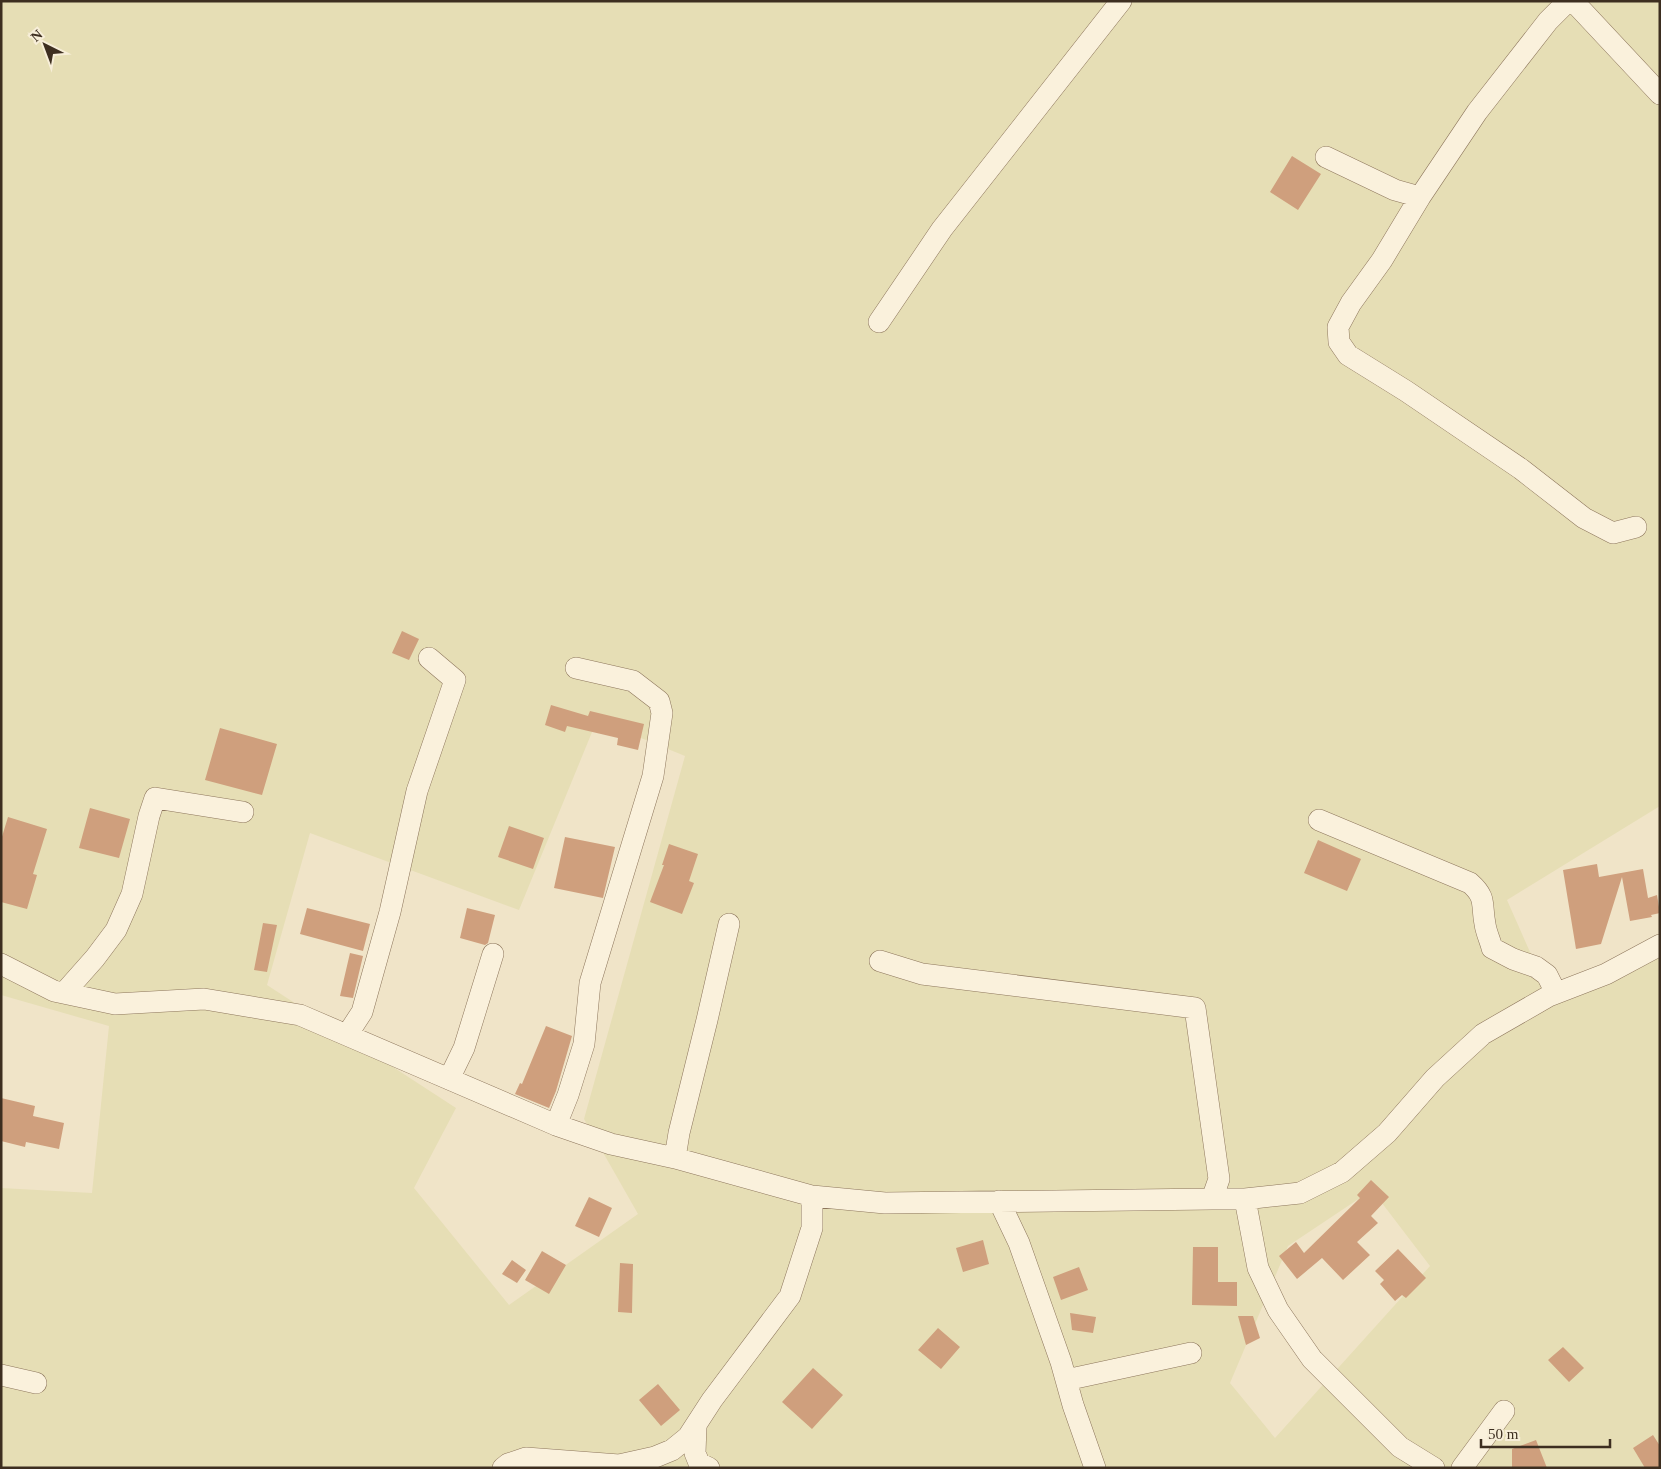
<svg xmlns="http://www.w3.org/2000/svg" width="1661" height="1469" font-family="'Times New Roman',serif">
  <rect width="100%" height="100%" fill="#f0e4c8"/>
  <path fill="#e6deb5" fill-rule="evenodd" d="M 1,1 L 1660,1 L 1660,806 L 1507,900 L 1549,995 L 1660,957 L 1660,1468 L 1,1468 L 1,1188 L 92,1193 L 109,1026 L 1,995 ZM 597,720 L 685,756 L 584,1119 L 638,1214 L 509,1305 L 414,1188 L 456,1108 L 267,985 L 310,833 L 519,910 ZM 1372,1190 L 1430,1266 L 1275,1438 L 1230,1383 L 1288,1246 Z"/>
  <path fill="#cf9f7d" d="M 1292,156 L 1321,174 L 1298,210 L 1270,192 Z
    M 402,631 L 419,639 L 409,660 L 392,653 Z
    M 551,705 L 588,716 L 590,711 L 644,724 L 638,750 L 617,745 L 618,738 L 567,726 L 565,732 L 545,725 Z
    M 220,728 L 277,744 L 262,795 L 205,780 Z
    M 90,808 L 130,819 L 119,858 L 79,848 Z
    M 8,817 L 47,829 L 33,874 L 37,875 L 27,909 L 1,902 L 1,840 Z
    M 509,826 L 544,838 L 533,869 L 498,857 Z
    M 565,837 L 615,847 L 603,898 L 554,888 Z
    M 1318,840 L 1361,859 L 1347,891 L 1304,873 Z
    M 669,844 L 698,854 L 689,881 L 694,883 L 682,914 L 650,902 L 664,865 L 662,865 Z
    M 1597,864 L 1599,877 L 1643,869 L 1648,898 L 1657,895 L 1660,913 L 1651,915 L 1652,917 L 1630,921 L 1622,877 L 1601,944 L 1576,949 L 1563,870 Z
    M 307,908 L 370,924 L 363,951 L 300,934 Z
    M 467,908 L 495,915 L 488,943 L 485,945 L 460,938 Z
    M 263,923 L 277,925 L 267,972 L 254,970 Z
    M 350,953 L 363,956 L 353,998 L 340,996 Z
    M 546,1026 L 572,1036 L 556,1091 L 549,1108 L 515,1094 L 520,1083 L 522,1084 Z
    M 1,1098 L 35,1106 L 33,1116 L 64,1123 L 59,1149 L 26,1142 L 25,1147 L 1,1141 Z
    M 1371,1180 L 1389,1197 L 1371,1216 L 1378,1223 L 1357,1242 L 1370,1255 L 1343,1280 L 1322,1258 L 1297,1279 L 1279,1256 L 1296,1242 L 1304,1253 L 1360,1198 L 1357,1195 Z
    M 589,1197 L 612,1208 L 599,1237 L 575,1226 Z
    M 983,1240 L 989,1264 L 963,1272 L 956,1248 Z
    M 1193,1247 L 1218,1247 L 1218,1282 L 1237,1282 L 1237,1306 L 1192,1305 Z
    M 1398,1249 L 1426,1278 L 1406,1298 L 1402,1295 L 1395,1301 L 1380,1284 L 1384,1280 L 1375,1271 Z
    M 542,1251 L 566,1265 L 549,1294 L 525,1280 Z
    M 512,1260 L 526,1270 L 517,1283 L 502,1274 Z
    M 620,1263 L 633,1264 L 632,1313 L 618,1312 Z
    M 1079,1267 L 1088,1290 L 1061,1300 L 1053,1277 Z
    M 1070,1313 L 1096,1317 L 1093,1333 L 1072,1330 Z
    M 1238,1316 L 1253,1316 L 1260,1338 L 1246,1345 Z
    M 938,1328 L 960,1347 L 941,1369 L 918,1350 Z
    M 1563,1347 L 1584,1368 L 1569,1382 L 1548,1360 Z
    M 813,1368 L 843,1395 L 812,1429 L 782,1402 Z
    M 658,1384 L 680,1410 L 661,1426 L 639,1400 Z
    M 1653,1435 L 1660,1446 L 1660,1468 L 1645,1468 L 1633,1448 Z
    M 1536,1440 L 1547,1468 L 1512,1468 L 1512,1449 Z"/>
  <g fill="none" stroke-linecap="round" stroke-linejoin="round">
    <defs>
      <path id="street" d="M 1568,1 L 1548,21 L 1477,112 L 1420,197 L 1382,260 L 1351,303 L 1338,327 L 1339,342 L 1348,355 L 1406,391 L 1521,469 L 1584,518 L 1613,533 L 1636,527
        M 1573,1 L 1660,94
        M 1326,157 L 1395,190 L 1420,197
        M 879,322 L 942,229 L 1121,1
        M 1319,820 L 1470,883 C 1487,898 1481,904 1485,924 C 1486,932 1490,940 1492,948 L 1513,959 L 1536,967 L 1547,975 L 1556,993
        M 880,961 L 922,974 L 1195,1008 L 1219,1179 L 1212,1199
        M 1,964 L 54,991 L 115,1004 L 204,999 L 300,1015 L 556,1125 L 611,1144 L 675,1158 L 812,1196 L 885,1203 L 1212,1199 L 1245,1199 L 1300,1193 L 1342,1172 L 1387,1133 L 1435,1078 L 1483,1034 L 1549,996 L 1606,974 L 1660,945
        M 64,993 L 95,958 L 116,930 L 132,894 L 149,816 L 155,798 L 243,812
        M 347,1035 L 362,1012 L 390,912 L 417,791 L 455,680 L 429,658
        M 449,1079 L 464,1048 L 493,954
        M 556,1125 L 568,1095 L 584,1044 L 590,983 L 653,776 L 662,713 L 659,701 L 633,681 L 576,668
        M 675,1158 L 679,1133 L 707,1020 L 729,924
        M 1245,1199 L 1258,1268 L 1278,1310 L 1312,1359 L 1400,1447 L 1434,1468
        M 999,1201 L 1019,1243 L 1061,1362 L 1073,1405 L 1095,1468
        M 1,1375 L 36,1383
        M 1066,1380 L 1191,1353
        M 696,1426 L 695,1453 L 699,1463 L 709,1468
        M 503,1468 L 508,1464 L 526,1458 L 619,1465 L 655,1457 L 672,1450 L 688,1437 L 712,1400 L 790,1296 L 812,1228 L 812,1196
        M 1462,1468 L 1504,1411"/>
    </defs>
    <use href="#street" stroke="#8d765c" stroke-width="22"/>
    <use href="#street" stroke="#faf1dc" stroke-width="21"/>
  </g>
  <rect width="1661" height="1469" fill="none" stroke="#3d2e20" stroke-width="5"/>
  <g transform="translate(45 45) rotate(318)" stroke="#f7eed8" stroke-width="4" paint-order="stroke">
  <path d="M0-4L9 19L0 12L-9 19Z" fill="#3d2e20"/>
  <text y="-8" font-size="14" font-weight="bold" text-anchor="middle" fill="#3d2e20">N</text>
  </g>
  <path d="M1481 1439v8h129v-8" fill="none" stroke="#3d2e20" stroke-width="2.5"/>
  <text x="1488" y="1439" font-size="15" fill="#3d2e20" stroke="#f7eed8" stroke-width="4" paint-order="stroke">50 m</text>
</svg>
